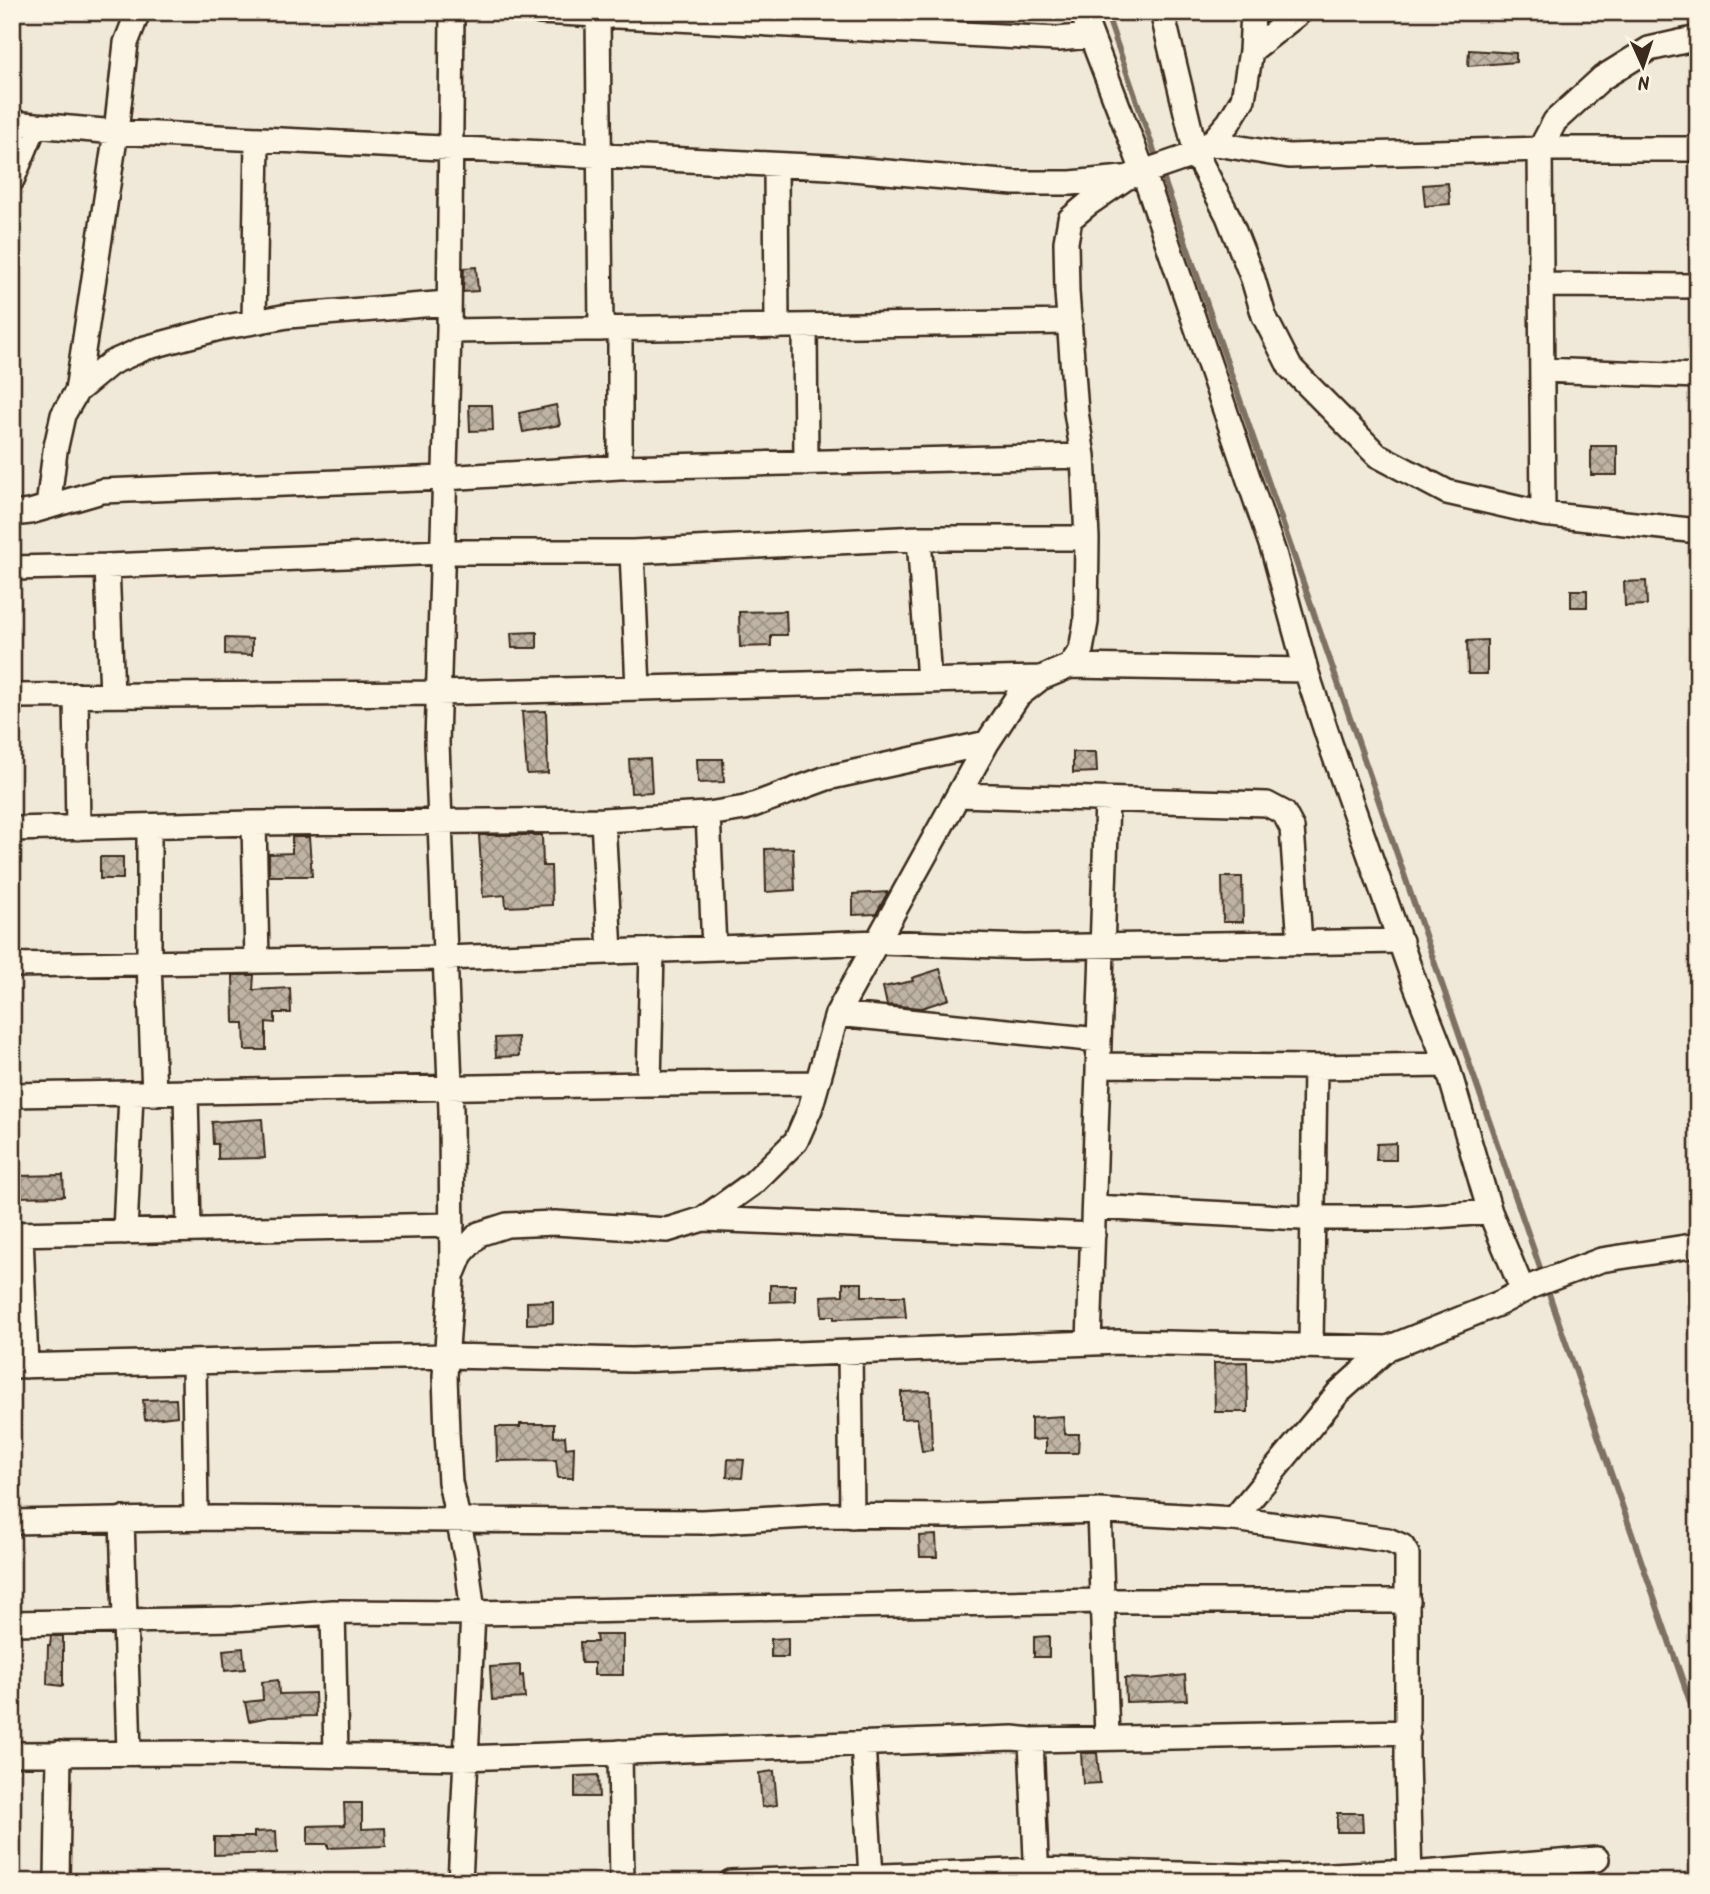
<svg xmlns="http://www.w3.org/2000/svg" width="1710" height="1894" font-family="Kalam,sans-serif">
  <defs>
    <pattern id="building-cross-hatch" width="8" height="8" patternUnits="userSpaceOnUse" patternTransform="scale(1.75)"><rect width="8" height="8" fill="#beb3a4"/><path d="M0 0l8 8M0 8l8-8" fill="none" stroke="#9c9285"/></pattern>
  </defs>
  <rect width="100%" height="100%" fill="#f0e9d9"/>
  <filter id="ink" filterUnits="userSpaceOnUse"><feTurbulence type="fractalNoise" baseFrequency=".0143" numOctaves="2"/><feDisplacementMap in="SourceGraphic" scale="14" xChannelSelector="R" yChannelSelector="G"/><feConvolveMatrix kernelMatrix="1 2 1 2 8 2 1 2 1" color-interpolation-filters="sRGB"/></filter>
  <g filter="url(#ink)">
    <g fill="none" stroke-linecap="round" stroke-linejoin="round">
      <path stroke="#7e7163" stroke-width="6" d="M 1106,12 L 1698,1725"/>
    </g>
    <path fill="url(#building-cross-hatch)" stroke="#3b2a1e" stroke-width="2" d="M 1469,50 L 1516,53 L 1516,62 L 1468,66 Z
      M 1448,183 L 1450,204 L 1425,206 L 1423,185 Z
      M 476,267 L 478,291 L 463,292 L 464,268 Z
      M 469,405 L 492,405 L 493,430 L 470,431 Z
      M 556,405 L 560,425 L 523,432 L 519,413 Z
      M 1591,446 L 1617,446 L 1617,475 L 1591,475 Z
      M 1646,581 L 1647,605 L 1625,606 L 1624,582 Z
      M 1571,590 L 1587,590 L 1587,607 L 1571,607 Z
      M 786,611 L 787,635 L 771,635 L 771,646 L 740,647 L 739,612 Z
      M 537,632 L 537,648 L 512,648 L 511,633 Z
      M 225,638 L 252,639 L 252,655 L 225,654 Z
      M 1487,640 L 1487,674 L 1468,674 L 1467,641 Z
      M 546,711 L 548,773 L 527,774 L 522,712 Z
      M 1073,752 L 1096,752 L 1097,772 L 1073,773 Z
      M 650,758 L 652,792 L 631,793 L 629,759 Z
      M 697,759 L 723,759 L 724,782 L 698,783 Z
      M 479,835 L 542,835 L 543,866 L 551,866 L 552,905 L 506,907 L 505,895 L 483,897 Z
      M 292,837 L 309,837 L 312,876 L 269,876 L 269,854 L 292,853 Z
      M 793,848 L 795,890 L 766,892 L 765,849 Z
      M 100,857 L 123,857 L 123,879 L 100,879 Z
      M 1222,877 L 1242,877 L 1243,922 L 1223,922 Z
      M 888,892 L 876,914 L 853,915 L 853,894 Z
      M 940,969 L 949,999 L 922,1008 L 887,1005 L 883,987 L 913,981 L 912,978 Z
      M 233,975 L 254,975 L 253,990 L 290,988 L 291,1013 L 275,1013 L 275,1023 L 266,1022 L 266,1050 L 245,1050 L 244,1023 L 234,1023 Z
      M 518,1037 L 519,1056 L 496,1057 L 495,1038 Z
      M 262,1119 L 265,1158 L 218,1159 L 218,1144 L 213,1144 L 212,1122 Z
      M 1396,1143 L 1396,1160 L 1376,1160 L 1377,1144 Z
      M 63,1175 L 64,1196 L 16,1197 L 16,1176 Z
      M 843,1283 L 862,1283 L 862,1296 L 904,1296 L 906,1317 L 834,1319 L 834,1316 L 822,1316 L 821,1296 L 843,1295 Z
      M 770,1285 L 795,1285 L 795,1301 L 770,1302 Z
      M 553,1301 L 553,1323 L 527,1324 L 527,1302 Z
      M 1247,1362 L 1248,1412 L 1215,1412 L 1214,1363 Z
      M 930,1391 L 932,1450 L 922,1451 L 917,1418 L 901,1419 L 901,1392 Z
      M 176,1399 L 177,1416 L 145,1420 L 143,1400 Z
      M 1063,1416 L 1065,1434 L 1079,1434 L 1078,1453 L 1046,1453 L 1046,1439 L 1031,1440 L 1031,1418 Z
      M 520,1424 L 554,1424 L 554,1437 L 565,1436 L 566,1448 L 574,1447 L 573,1478 L 558,1478 L 556,1460 L 497,1461 L 496,1427 L 520,1427 Z
      M 728,1459 L 744,1460 L 742,1478 L 727,1477 Z
      M 936,1535 L 937,1557 L 920,1557 L 919,1536 Z
      M 596,1635 L 623,1635 L 623,1675 L 594,1675 L 594,1663 L 581,1663 L 580,1642 L 597,1642 Z
      M 51,1636 L 63,1636 L 63,1686 L 47,1684 L 48,1645 L 50,1645 Z
      M 1049,1636 L 1049,1657 L 1034,1657 L 1034,1637 Z
      M 788,1638 L 788,1657 L 771,1657 L 771,1639 Z
      M 243,1648 L 245,1669 L 225,1671 L 223,1650 Z
      M 520,1665 L 520,1676 L 523,1675 L 525,1698 L 492,1700 L 490,1667 Z
      M 1185,1675 L 1187,1700 L 1126,1702 L 1125,1678 L 1150,1679 Z
      M 278,1680 L 279,1694 L 315,1693 L 316,1716 L 269,1717 L 249,1721 L 245,1702 L 263,1700 L 262,1682 Z
      M 1081,1753 L 1097,1753 L 1100,1783 L 1083,1784 Z
      M 774,1771 L 777,1805 L 762,1807 L 759,1773 Z
      M 598,1775 L 599,1797 L 575,1797 L 575,1776 Z
      M 344,1803 L 362,1803 L 362,1829 L 385,1828 L 386,1846 L 328,1848 L 328,1844 L 308,1844 L 308,1826 L 345,1825 Z
      M 1337,1813 L 1362,1813 L 1363,1832 L 1337,1832 Z
      M 276,1831 L 277,1853 L 214,1855 L 214,1837 L 254,1837 L 254,1832 Z"/>
    <g fill="none" stroke-linecap="round" stroke-linejoin="round">
      <defs>
        <path id="minor" d="M 452,12 L 449,331 L 437,743 L 451,1111 L 452,1277 L 445,1376 L 447,1433 L 450,1482 L 466,1557 L 473,1613 L 460,1882
          M 540,12 L 1058,39 L 1089,36
          M 598,12 L 601,329
          M 1082,12 L 1144,174 L 1274,553 L 1306,670 L 1330,743 L 1414,981 L 1447,1065 L 1490,1212 L 1523,1291
          M 1162,12 L 1196,154 L 1228,216 L 1253,279 L 1264,316 L 1290,367 L 1377,455 L 1447,492 L 1543,514 L 1698,531
          M 1251,51 L 1253,12
          M 12,123 L 116,132 L 829,167 L 1014,183 L 1071,183 L 1123,178
          M 1211,143 L 1289,156 L 1540,149 L 1555,121 L 1602,78 L 1649,49 L 1698,38
          M 776,166 L 777,327
          M 12,180 L 35,125
          M 1541,285 L 1698,286
          M 254,322 L 257,139
          M 805,326 L 806,463
          M 620,329 L 620,467
          M 449,331 L 1070,322
          M 1542,370 L 1698,376
          M 77,391 L 116,132 L 126,43 L 138,12
          M 48,507 L 55,451 L 63,415 L 77,391 L 111,363 L 145,348 L 220,328 L 288,316 L 448,303
          M 12,514 L 30,512 L 102,491 L 444,478 L 620,467 L 1083,456
          M 1543,514 L 1540,149 L 1698,149
          M 919,538 L 929,681
          M 632,552 L 638,688
          M 107,566 L 112,695
          M 12,568 L 107,566 L 442,552 L 632,552 L 919,538 L 1087,538
          M 1070,666 L 1306,670
          M 76,695 L 78,828
          M 12,696 L 438,693 L 1041,678
          M 958,795 L 1267,804 L 1284,813 L 1292,828 L 1300,943
          M 708,814 L 714,948
          M 603,820 L 610,952
          M 254,823 L 257,960
          M 149,826 L 149,962 L 154,1094
          M 12,829 L 254,823 L 603,820 L 708,814 L 745,808 L 827,778 L 987,743
          M 12,965 L 445,958 L 879,942 L 1025,947 L 1401,941
          M 837,1014 L 1099,1040
          M 1098,1065 L 1315,1067 L 1447,1065
          M 649,1084 L 652,950
          M 186,1093 L 189,1229
          M 12,1095 L 649,1084 L 815,1083
          M 1094,1207 L 1301,1218 L 1406,1218 L 1490,1212
          M 703,1219 L 752,1184 L 796,1141 L 810,1109 L 837,1014 L 987,743 L 1018,696 L 1041,678 L 1070,666 L 1081,650 L 1086,622 L 1087,538 L 1083,456 L 1076,412 L 1067,292 L 1066,242 L 1070,219 L 1088,204 L 1126,178 L 1196,154 L 1211,143 L 1229,122 L 1243,99 L 1251,51 L 1300,12
          M 125,1232 L 131,1094
          M 12,1234 L 452,1225
          M 21,1234 L 26,1366
          M 454,1271 L 461,1254 L 479,1234 L 507,1225 L 555,1223 L 667,1230 L 703,1219 L 1093,1235
          M 1089,1343 L 1107,800
          M 1311,1346 L 1315,1067
          M 850,1353 L 852,1516
          M 194,1364 L 196,1518
          M 12,1366 L 446,1356 L 632,1360 L 1120,1342 L 1388,1348
          M 1099,1511 L 1107,1736
          M 122,1519 L 129,1753
          M 1234,1519 L 1338,1393 L 1388,1348 L 1500,1303 L 1532,1286 L 1601,1260 L 1698,1245
          M 12,1522 L 214,1518 L 702,1522 L 825,1515 L 948,1516 L 1099,1511 L 1234,1519 L 1388,1540 L 1402,1546 L 1407,1554 L 1407,1758 L 1410,1882
          M 333,1612 L 336,1755
          M 12,1623 L 234,1619 L 333,1612 L 473,1613 L 1102,1601 L 1408,1601
          M 1031,1740 L 1037,1882
          M 863,1743 L 871,1877
          M 620,1752 L 622,1882
          M 12,1754 L 208,1753 L 464,1758 L 1013,1738 L 1031,1740 L 1408,1732
          M 57,1882 L 59,1753
          M 731,1882 L 1037,1870 L 1292,1877 L 1391,1872 L 1410,1874 L 1597,1859"/>
      </defs>
      <use href="#minor" stroke="#3b2a1e" stroke-width="28"/>
      <use href="#minor" stroke="#fcf5e5" stroke-width="23"/>
    </g>
  </g>
  <rect width="1710" height="1894" fill="none" stroke="#fcf5e5" stroke-width="42"/>
  <rect x="21" y="21" width="1668" height="1852" fill="none" stroke="#3b2a1e" stroke-width="2.5" filter="url(#ink)"/>
  <g transform="translate(1643 66) rotate(177)" stroke="#fcf5e5" stroke-width="5" paint-order="stroke">
  <path d="M0-5L12 26L0 18L-12 26Z" fill="#3b2a1e"/>
  <text y="-10" font-size="19" font-weight="bold" text-anchor="middle" fill="#3b2a1e">N</text>
  </g>
</svg>
